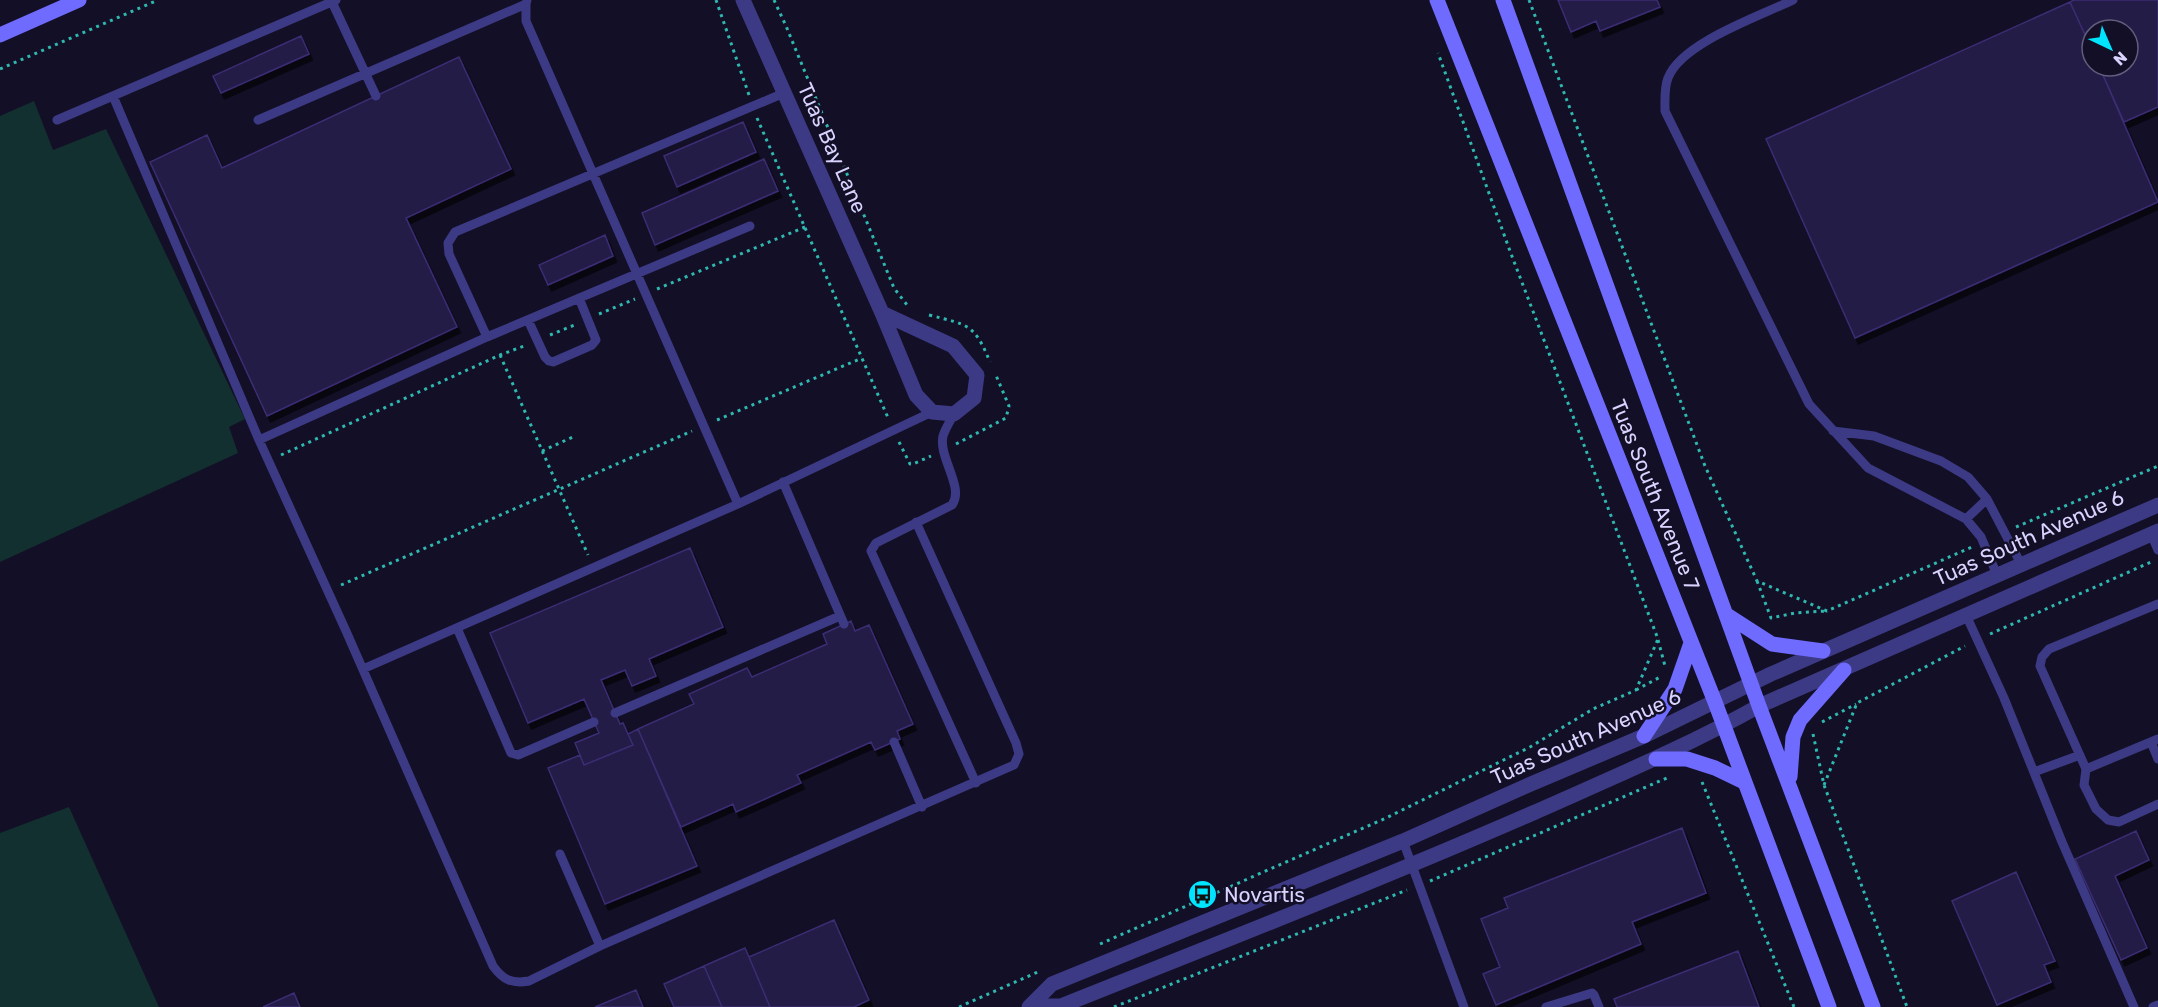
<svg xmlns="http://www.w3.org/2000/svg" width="2158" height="1007" font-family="Rubik,sans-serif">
  <defs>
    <filter id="shadow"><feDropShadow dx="3.5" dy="6" stdDeviation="0" flood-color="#0009"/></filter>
  </defs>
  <rect width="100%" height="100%" fill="#130f26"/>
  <path fill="#12302f" d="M 34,101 L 53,150 L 106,129 L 245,419 L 229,427 L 238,453 L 0,562 L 0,116 Z
    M 69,807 L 159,1007 L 0,1007 L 0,833 Z"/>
  <path fill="#241b47" stroke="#3b2d73" stroke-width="1.5" filter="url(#shadow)" d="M 1558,0 L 1657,0 L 1660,7 L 1600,31 L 1596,21 L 1571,32 Z
    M 2074,0 L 2158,0 L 2158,107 L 2124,122 L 2099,66 L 2128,66 L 2128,30 L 2092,30 L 2092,50 L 2070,2 Z
    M 2070,2 L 2092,50 L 2092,66 L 2099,66 L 2158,202 L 1855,338 L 1766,139 Z
    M 301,36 L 309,54 L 221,93 L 213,76 Z
    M 459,57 L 511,169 L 406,218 L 457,327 L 267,416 L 150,162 L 207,135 L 222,168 Z
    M 743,122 L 756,152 L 677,187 L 664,156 Z
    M 764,159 L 778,191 L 655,245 L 642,213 Z
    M 605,235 L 613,256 L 548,285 L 539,265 Z
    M 690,548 L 723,627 L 649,659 L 656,676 L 632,686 L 625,670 L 601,680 L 620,724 L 623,723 L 633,745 L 584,765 L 575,743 L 599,733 L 584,699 L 528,723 L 490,633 Z
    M 851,621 L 855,631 L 869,625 L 913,724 L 897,731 L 900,739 L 875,750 L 871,742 L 797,775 L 801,783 L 736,812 L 733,804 L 681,827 L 638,729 L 694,704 L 689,694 L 747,668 L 752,677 L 827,644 L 823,634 Z
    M 638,729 L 697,866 L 605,904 L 548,768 L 580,755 L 584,765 L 633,745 L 628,734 Z
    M 1682,828 L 1706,893 L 1632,922 L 1641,944 L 1496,1005 L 1483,974 L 1500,967 L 1481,919 L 1508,908 L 1504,898 Z
    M 2136,831 L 2149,860 L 2115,876 L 2147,948 L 2121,960 L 2075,859 Z
    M 2016,872 L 2055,961 L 2044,965 L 2051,982 L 1997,1005 L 1952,901 Z
    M 834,920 L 869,1000 L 854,1007 L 770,1007 L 749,957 Z
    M 745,948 L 749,957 L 770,1007 L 722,1007 L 704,966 Z
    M 1738,951 L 1759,1007 L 1617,1007 L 1614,999 Z
    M 704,966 L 722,1007 L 674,1007 L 664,984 Z
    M 636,990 L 643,1007 L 595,1007 Z
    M 294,993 L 300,1007 L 263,1007 Z"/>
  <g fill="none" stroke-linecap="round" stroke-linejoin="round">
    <path stroke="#2fb8b0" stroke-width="3" stroke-dasharray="3 4.5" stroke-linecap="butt" d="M 716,0 L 749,95
      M 774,0 L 786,26 L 894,288 L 907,305
      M 1529,0 L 1705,466 L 1757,581 L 1827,611 L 1972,547
      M 0,69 L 158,0
      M 757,118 L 889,420
      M 657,289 L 805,227
      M 599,314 L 635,299
      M 929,315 C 968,325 974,323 990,362
      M 550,335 L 577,324
      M 500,355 L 588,555
      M 717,420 L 862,358
      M 899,442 L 910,464 L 913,464 L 931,456
      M 956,444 L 1006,418 L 1009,406 L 995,373
      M 542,451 L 573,437
      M 281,455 L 500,355 L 524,346
      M 2016,527 L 2158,466
      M 1757,581 L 1771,618 L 1795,613 L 1826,611
      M 341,585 L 692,431
      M 1990,634 L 2151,562
      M 1658,640 L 1665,666
      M 1636,690 L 1662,676
      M 1822,722 L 1856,704
      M 1813,734 L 1824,785 L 1907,1007
      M 1702,782 L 1794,1007
      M 1824,785 L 1857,703 L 1965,646
      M 1430,881 L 1669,777
      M 1100,944 L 1386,818 L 1530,747 L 1593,709 L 1636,690 L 1658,639 L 1510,251 L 1438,53
      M 959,1007 L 1040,971
      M 1114,1007 L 1407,890"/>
    <path stroke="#3d3a85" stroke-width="9" d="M 527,0 L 526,4 L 526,21 L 738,504
      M 1793,0 C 1760,16 1681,43 1668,78 C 1664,88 1665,100 1665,111 L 1809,404 L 1868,468 L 1966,519 L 1981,537 L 1997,575
      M 332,2 L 376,96
      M 113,96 L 259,440 L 346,631 L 493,966 C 503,980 512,984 529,981 L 600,946 L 1014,765 L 1019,754 L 1016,743 L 916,522
      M 57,120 L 336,0
      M 258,120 L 526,4
      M 528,320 L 545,357 L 549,361 L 553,362 L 592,345 L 596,340 L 579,298
      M 487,337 L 449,254 L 448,243 L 455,232 L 784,93
      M 954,414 C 950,421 945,429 943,436 C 938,457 965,488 952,505 L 876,543 L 871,551 L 976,783
      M 1833,431 L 1874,436 L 1941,461 L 1968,477 L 1987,499 L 2021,564
      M 259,440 L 487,337 L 750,226
      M 783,482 L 844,624
      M 1966,519 L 1987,499
      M 2151,534 L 2158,550
      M 2158,604 L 2049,649 L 2042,657 L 2040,666 L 2086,769 L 2084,785 L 2096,809 L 2108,820 L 2119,822 L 2158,804
      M 1966,615 L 2004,698 L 2062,842 L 2134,1007
      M 457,628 L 511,753 L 518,755 L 594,722
      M 363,669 L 738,504 L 932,412
      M 615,713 L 840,616
      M 894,742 L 922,807
      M 2151,742 L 2158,759
      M 2086,769 L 2158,739
      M 2034,772 L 2080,755
      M 1403,841 L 1464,1007
      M 560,854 L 600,946
      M 1546,1007 L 1592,993 L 1594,995 L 1599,1007
      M 2153,1007 L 2158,1005"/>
    <path stroke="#3d3a85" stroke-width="15" d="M 743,0 L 882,313 L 916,395 L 932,412 L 954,414 L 974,398 L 977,375 L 953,346 L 882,313
      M 1033,1006 L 1061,1006 C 1219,943 1377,881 1533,813 C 1609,779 1686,747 1759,706 L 2158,531
      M 1029,1007 L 1052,984 L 1403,841 L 1524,787 L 1644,736 L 1771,674 L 2158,505"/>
    <path stroke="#6f6bff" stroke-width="15" d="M 1437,0 L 1715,702 L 1829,1007
      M 1503,0 L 1759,706 L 1873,1007
      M 0,35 L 79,0
      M 1727,615 L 1772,644 L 1823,651
      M 1644,736 L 1675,689 L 1691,643
      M 1656,759 L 1687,759 L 1715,768 L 1744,782
      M 1790,777 L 1793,737 L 1800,720 L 1844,670"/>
  </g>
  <defs>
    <symbol id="bus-disc" viewBox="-11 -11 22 22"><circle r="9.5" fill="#00e5ff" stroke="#130f26"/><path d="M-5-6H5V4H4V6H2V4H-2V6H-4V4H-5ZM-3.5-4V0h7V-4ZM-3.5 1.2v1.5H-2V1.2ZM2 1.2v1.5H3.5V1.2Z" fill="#111"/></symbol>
  </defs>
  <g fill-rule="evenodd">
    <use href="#bus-disc" x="1186" y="878" width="33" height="33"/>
  </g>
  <g text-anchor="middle" stroke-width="5" stroke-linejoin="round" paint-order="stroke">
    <g font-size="21" fill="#d9d4ff" stroke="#130f26">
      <text transform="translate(832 148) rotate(66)" y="7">Tuas Bay Lane</text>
      <text transform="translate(1655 495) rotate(68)" y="7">Tuas South Avenue 7</text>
      <text transform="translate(2029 538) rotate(-24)" y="7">Tuas South Avenue 6</text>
      <text transform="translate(1586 737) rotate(-24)" y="7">Tuas South Avenue 6</text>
    </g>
    <g font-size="21" fill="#d9d4ff" stroke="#130f26" text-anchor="start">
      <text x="1224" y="902">Novartis</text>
    </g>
  </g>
  <g transform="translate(2110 48) rotate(136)"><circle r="28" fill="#130f26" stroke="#625e7d" stroke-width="1.5"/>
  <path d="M0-4.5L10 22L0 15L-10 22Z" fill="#00e5ff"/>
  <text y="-9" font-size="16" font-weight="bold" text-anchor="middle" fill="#d9d4ff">N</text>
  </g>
</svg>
